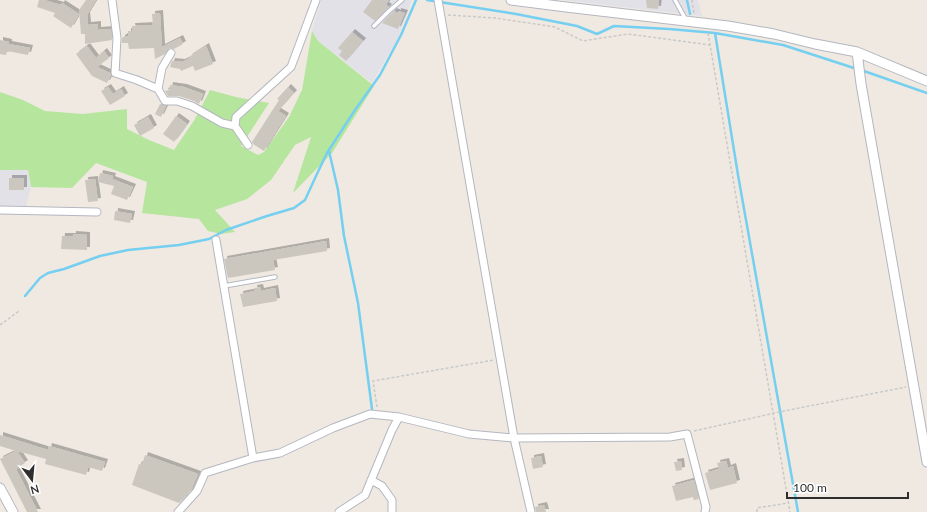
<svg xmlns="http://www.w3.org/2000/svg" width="927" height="512" font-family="Lato,sans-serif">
  <defs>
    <filter id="shadow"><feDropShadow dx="3" dy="-3" stdDeviation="0" flood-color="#0004"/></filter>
  </defs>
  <rect width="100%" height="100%" fill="#efe9e1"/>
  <path fill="#e3e1e8" d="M 321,0 L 412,0 L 397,40 L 372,83 L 318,41 L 312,31 Z
    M 563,0 L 698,0 L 702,16 Z
    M 1,170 L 28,170 L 31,187 L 24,214 L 0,213 L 0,171 Z"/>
  <path fill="#b6e59e" d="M 312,31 L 318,41 L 374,86 L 332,153 L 293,193 L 311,137 L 295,145 L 271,180 L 247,199 L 215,210 L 235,232 L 221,234 L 208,231 L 199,219 L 142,213 L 147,182 L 96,163 L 72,188 L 31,187 L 28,170 L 1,170 L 0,171 L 0,92 L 23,100 L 45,111 L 83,114 L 127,109 L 127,129 L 149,140 L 174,150 L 195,119 L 210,90 L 236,97 L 269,103 L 241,146 L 258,155 L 264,152 L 289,117 L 302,90 Z"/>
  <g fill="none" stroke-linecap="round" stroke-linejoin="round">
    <path stroke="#75cff0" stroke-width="2.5" d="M 427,0 L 516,14 L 577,26 L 597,34 L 614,26 L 669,29 L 715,33 L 783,45 L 857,69
      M 687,0 L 690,14
      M 715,33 L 738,175 L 798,512
      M 861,70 L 927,93
      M 329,151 L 338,190 L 344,236 L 358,303 L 372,409
      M 25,296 L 40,278 L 48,273 L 64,269 L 100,256 L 128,250 L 179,245 L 209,239 L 226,230 L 267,216 L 294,208 L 305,200 L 316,176 L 327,153 L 355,110 L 380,75 L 401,35 L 416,0"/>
  </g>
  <path fill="#cbc7bf" filter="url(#shadow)" d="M 39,0 L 44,0 L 61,5 L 62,3 L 79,14 L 71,28 L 53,16 L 55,13 L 37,7 Z
    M 86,0 L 96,0 L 87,15 L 88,25 L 98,24 L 98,30 L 111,29 L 112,40 L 85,44 L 85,34 L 81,34 L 79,10 Z
    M 372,0 L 389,0 L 386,5 L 389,7 L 375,21 L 363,12 Z
    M 646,0 L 659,0 L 658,9 L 647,8 Z
    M 394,11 L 398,13 L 398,11 L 405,13 L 398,29 L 382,23 Z
    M 160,13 L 162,47 L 180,38 L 183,44 L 174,49 L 169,48 L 165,54 L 155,59 L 154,48 L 129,49 L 128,43 L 122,43 L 122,38 L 125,36 L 128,36 L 128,31 L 133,31 L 132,26 L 153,25 L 152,14 Z
    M 352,32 L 363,41 L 346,61 L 339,55 L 342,51 L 338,48 Z
    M 0,40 L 9,42 L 9,44 L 30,48 L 28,55 L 7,51 L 6,55 L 0,54 Z
    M 87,46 L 96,58 L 104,51 L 109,58 L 97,67 L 110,73 L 111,75 L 107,83 L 92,76 L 76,54 Z
    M 206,46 L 213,64 L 195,71 L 193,66 L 181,71 L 180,69 L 170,67 L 172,61 L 182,62 L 190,58 L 189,57 Z
    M 170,85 L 184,87 L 203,94 L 199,104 L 194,101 L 179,96 L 168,96 L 165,91 L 169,90 Z
    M 108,87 L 113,94 L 121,89 L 125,96 L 110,105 L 101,91 Z
    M 288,87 L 294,93 L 278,111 L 286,116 L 264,151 L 253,144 L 252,142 L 279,100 L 277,99 Z
    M 160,104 L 166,106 L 161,117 L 155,114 Z
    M 176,116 L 187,124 L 174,142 L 163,134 Z
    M 148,117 L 154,128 L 140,136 L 134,125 Z
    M 100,173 L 113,176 L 112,179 L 133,187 L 127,200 L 111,194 L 114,186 L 98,182 Z
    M 9,178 L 24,178 L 24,190 L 9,190 Z
    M 95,179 L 98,201 L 88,202 L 85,180 Z
    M 115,211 L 132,214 L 130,223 L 114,220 Z
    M 73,234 L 87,235 L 87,250 L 61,249 L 62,236 L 73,236 Z
    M 326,241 L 327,251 L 273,260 L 275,270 L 228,278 L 224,259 Z
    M 260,287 L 261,291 L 275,288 L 277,301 L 243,307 L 240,294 L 255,291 L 254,288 Z
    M 0,435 L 48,450 L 49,446 L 105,462 L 102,471 L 88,467 L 86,475 L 45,464 L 46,459 L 17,451 L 25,463 L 16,469 L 38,512 L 27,512 L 0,459 L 16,451 L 0,446 Z
    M 145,455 L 198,474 L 191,490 L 188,494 L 187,493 L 185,497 L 179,503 L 132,485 L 139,464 L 142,465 Z
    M 541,456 L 543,467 L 533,469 L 531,458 Z
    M 681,461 L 682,470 L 676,471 L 674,462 Z
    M 726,461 L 728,468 L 733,466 L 737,483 L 710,490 L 705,473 L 719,469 L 717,463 Z
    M 694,480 L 699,499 L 694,500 L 693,497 L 676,501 L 672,486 Z
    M 544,505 L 546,512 L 536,512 L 535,507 Z"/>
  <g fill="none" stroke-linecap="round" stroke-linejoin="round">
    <defs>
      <path id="service" d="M 675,0 L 686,20
        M 374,26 L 389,11 L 402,0
        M 224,286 L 275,277"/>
      <path id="minor" d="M 112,0 L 117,38 L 115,73 L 137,80 L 158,89 L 162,68 L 171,53
        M 438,0 L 514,438 L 531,512
        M 158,89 L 165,101 L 177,101 L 192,106 L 222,123 L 235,126 L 248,145
        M 235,126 L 236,117 L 291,67 L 316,0
        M 0,210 L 97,212
        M 216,240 L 253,458
        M 371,480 L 382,486 L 392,500 L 392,512
        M 178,512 L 197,491 L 205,473 L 253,458 L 280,453 L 333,428 L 370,414 L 399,417
        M 339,512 L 365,495 L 392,430 L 399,417 L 469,434 L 514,438 L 670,437 L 687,434 L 706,507 L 705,512"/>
      <path id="tertiary" d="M 511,0 L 566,7 L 728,26 L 774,34 L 815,44 L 857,52 L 927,81
        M 857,52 L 861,84 L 927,462
        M 0,488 L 13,512"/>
    </defs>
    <use href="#service" stroke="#b4b7c1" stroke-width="5.5"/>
    <use href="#minor" stroke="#b4b7c1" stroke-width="9"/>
    <use href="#tertiary" stroke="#b4b7c1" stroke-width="11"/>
    <path stroke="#c9c9c9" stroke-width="1.5" stroke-dasharray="3 2" stroke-linecap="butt" d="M 692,0 L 694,14
      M 448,15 L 495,18 L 555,27 L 583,41 L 628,34 L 710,45
      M 708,33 L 790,512
      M 0,325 L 19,311
      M 377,407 L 373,381 L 494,360
      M 694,431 L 784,411 L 906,387
      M 757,512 L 757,508 L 788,503"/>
    <use href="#service" stroke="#fff" stroke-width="3.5"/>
    <use href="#minor" stroke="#fff" stroke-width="7"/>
    <use href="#tertiary" stroke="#fff" stroke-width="9"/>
  </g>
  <g transform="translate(32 480) rotate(164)" stroke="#ffffff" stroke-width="3" paint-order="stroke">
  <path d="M0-3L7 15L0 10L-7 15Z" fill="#2e2e2e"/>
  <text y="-6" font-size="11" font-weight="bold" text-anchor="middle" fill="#2e2e2e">N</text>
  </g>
  <path d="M787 492v6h121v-6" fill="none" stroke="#2e2e2e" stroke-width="2"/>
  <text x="793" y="492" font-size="12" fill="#2e2e2e" stroke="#ffffff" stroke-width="3" paint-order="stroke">100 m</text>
</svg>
